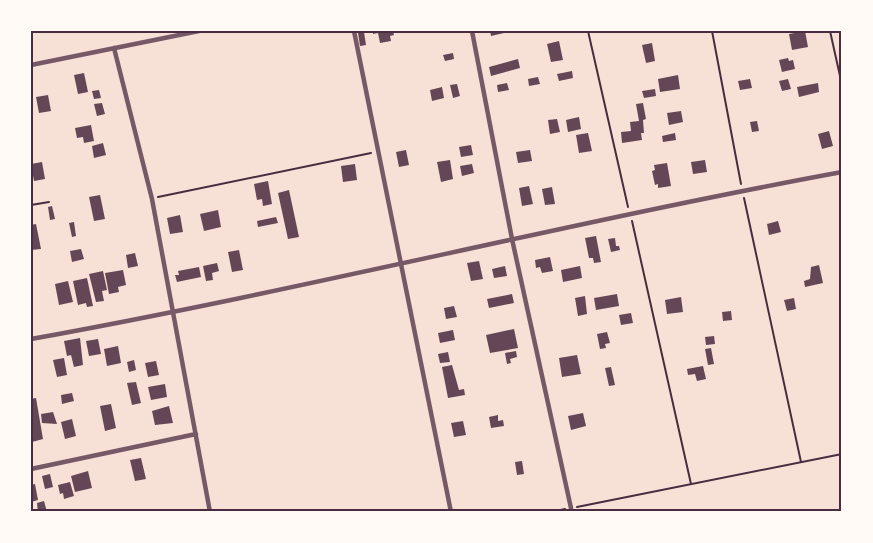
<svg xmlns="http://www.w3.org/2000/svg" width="873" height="543" font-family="Raleway,sans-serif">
  <rect width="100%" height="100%" fill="#f7e1d7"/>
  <path fill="#644757" d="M 373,31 L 393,31 L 394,35 L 390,36 L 391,41 L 380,43 L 378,33 L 373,34 Z
    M 490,31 L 503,31 L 504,33 L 491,36 Z
    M 805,31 L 808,47 L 792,50 L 789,34 Z
    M 364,32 L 366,45 L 360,46 L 358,33 Z
    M 559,41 L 563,60 L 551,62 L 547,44 Z
    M 652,43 L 655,61 L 646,63 L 642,45 Z
    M 453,53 L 454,59 L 445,61 L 443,55 Z
    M 788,58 L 789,61 L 793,60 L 795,69 L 782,72 L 779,60 Z
    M 518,59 L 520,68 L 491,76 L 489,67 Z
    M 572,71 L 573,78 L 559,81 L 557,74 Z
    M 84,73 L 88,92 L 78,94 L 74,75 Z
    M 678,75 L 680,89 L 660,92 L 658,79 Z
    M 538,77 L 540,84 L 529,86 L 528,79 Z
    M 750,79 L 752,88 L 740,90 L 738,81 Z
    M 788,79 L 791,89 L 782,91 L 779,81 Z
    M 507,83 L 509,90 L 498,92 L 497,85 Z
    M 818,83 L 819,92 L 799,97 L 797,87 Z
    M 457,84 L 460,96 L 453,98 L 450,85 Z
    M 442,87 L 444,98 L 432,101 L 430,90 Z
    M 655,89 L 656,96 L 644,98 L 642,91 Z
    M 99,90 L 101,98 L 94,99 L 92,91 Z
    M 48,95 L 51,111 L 39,113 L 36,97 Z
    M 102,103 L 105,114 L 97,116 L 94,104 Z
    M 643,103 L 646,119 L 643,120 L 644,133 L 641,133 L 642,140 L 622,143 L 621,132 L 631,131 L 630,122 L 639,121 L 636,104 Z
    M 681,111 L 683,122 L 669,125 L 667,113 Z
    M 579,117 L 581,129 L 568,132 L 566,120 Z
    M 557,119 L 560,132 L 550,134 L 548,120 Z
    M 757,121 L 759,131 L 752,132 L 750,122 Z
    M 91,125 L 94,141 L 84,143 L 83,137 L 77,138 L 75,128 Z
    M 829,131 L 833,146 L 822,149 L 818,134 Z
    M 588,133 L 592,151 L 579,153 L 576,135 Z
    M 675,133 L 676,140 L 663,142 L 662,136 Z
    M 103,143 L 106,155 L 94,158 L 92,146 Z
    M 471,145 L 473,155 L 461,157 L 459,147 Z
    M 406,150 L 409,165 L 399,167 L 396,152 Z
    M 530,150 L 532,161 L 518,163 L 516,152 Z
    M 450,160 L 453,179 L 441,182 L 437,162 Z
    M 705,160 L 707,172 L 693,174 L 691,162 Z
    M 42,162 L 45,179 L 34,181 L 31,164 Z
    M 667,163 L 671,186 L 658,188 L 658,184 L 655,185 L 652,171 L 655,170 L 654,165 Z
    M 355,164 L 357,180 L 343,182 L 341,166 Z
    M 472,164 L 474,173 L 462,176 L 460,166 Z
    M 268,181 L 272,204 L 263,206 L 262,199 L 257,200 L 254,184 Z
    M 529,186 L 533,204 L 522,206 L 519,188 Z
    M 552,187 L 555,204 L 545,205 L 542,189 Z
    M 289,190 L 299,237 L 288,239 L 278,193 Z
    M 100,195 L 105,219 L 94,221 L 89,197 Z
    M 52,206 L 55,219 L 50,220 L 48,207 Z
    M 218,210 L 221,227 L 204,231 L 200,214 Z
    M 180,215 L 183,232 L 170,234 L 167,218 Z
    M 276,217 L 278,223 L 258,227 L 257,221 Z
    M 778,221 L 781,232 L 769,235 L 767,224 Z
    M 74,222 L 76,236 L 72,237 L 69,223 Z
    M 36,224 L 41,249 L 31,250 L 31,225 Z
    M 596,236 L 601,262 L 594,263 L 593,258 L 589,258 L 585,238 Z
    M 615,238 L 616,246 L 619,246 L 620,250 L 611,252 L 608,239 Z
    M 81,249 L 84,259 L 72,262 L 70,251 Z
    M 239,250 L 243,270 L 232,272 L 228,252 Z
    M 135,253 L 138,266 L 128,268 L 126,255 Z
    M 550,257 L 553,271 L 542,273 L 540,267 L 536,268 L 535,260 Z
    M 479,261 L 483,279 L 471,281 L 467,263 Z
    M 217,263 L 219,271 L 212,273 L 213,280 L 206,281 L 203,266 Z
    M 819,265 L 823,283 L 805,287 L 804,281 L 810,279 L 811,267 Z
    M 505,266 L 507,276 L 494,278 L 492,269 Z
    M 580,266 L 582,278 L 563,282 L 561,270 Z
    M 199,267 L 201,277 L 177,282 L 175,275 L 179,275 L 178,271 Z
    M 123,270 L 126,285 L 118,287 L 119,292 L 109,294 L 105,273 Z
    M 103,271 L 107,290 L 102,291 L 104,301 L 96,302 L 89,274 Z
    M 87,278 L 93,306 L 87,307 L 86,303 L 78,305 L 73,281 Z
    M 68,281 L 73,302 L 59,305 L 55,284 Z
    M 512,294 L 514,303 L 489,308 L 487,299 Z
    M 617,294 L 619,306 L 596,310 L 594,298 Z
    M 585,296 L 587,314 L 578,316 L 575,298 Z
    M 681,297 L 683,312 L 667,314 L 665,300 Z
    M 794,298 L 796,309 L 787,311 L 784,300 Z
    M 454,306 L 457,317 L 446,319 L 444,308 Z
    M 731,311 L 732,320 L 723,321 L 722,312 Z
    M 631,313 L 633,323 L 621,325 L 619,315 Z
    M 514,329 L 518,348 L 490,353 L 486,335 Z
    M 453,330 L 455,340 L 440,343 L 438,333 Z
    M 607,332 L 610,343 L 605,344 L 606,348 L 600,349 L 597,334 Z
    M 714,336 L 715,344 L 706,345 L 705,337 Z
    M 80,338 L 83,365 L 74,367 L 71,355 L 67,356 L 64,341 Z
    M 98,339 L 101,354 L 89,356 L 86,341 Z
    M 118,346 L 121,363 L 107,366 L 104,349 Z
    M 711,348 L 714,364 L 708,365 L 705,349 Z
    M 516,351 L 517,357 L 510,359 L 511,363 L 507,364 L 505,353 Z
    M 448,352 L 450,362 L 440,363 L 438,354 Z
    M 577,355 L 581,374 L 562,377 L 559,358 Z
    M 64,358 L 67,375 L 57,377 L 53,360 Z
    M 134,360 L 136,370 L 129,372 L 127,362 Z
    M 156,361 L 159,375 L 148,377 L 145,363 Z
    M 452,365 L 459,390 L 464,389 L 465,395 L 448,398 L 442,367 Z
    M 703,366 L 706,379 L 697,381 L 695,374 L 688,375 L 687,369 Z
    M 611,367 L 615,385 L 609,386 L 605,368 Z
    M 136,382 L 141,403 L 132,405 L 127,383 Z
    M 165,384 L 167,397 L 151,400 L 148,387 Z
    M 72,393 L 74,401 L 62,404 L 61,395 Z
    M 36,398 L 43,439 L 32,442 L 31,399 Z
    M 111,404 L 116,428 L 105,431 L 100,406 Z
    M 169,406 L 173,423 L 155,425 L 152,411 Z
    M 53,412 L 57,424 L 42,423 L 41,414 Z
    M 583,413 L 586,426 L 571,430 L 568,416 Z
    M 498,415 L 498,421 L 503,420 L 504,426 L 491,428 L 489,417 Z
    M 72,419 L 76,436 L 65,439 L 61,422 Z
    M 463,421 L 466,435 L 454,437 L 451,423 Z
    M 141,458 L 146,479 L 135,481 L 130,460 Z
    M 522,461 L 524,474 L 517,475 L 515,462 Z
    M 88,471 L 92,488 L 75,492 L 71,476 Z
    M 50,474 L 53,487 L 45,489 L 42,476 Z
    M 70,482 L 74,496 L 64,499 L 63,493 L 60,494 L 58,485 Z
    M 35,484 L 38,500 L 31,502 L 31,485 Z
    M 44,501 L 47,512 L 38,512 L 37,503 Z"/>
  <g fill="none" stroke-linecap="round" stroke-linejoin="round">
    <path stroke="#4a2c40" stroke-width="2" d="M 588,31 L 628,207
      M 712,31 L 741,184
      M 830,31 L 842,85
      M 158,197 L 371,153
      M 744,198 L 801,462
      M 31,205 L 49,202
      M 632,221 L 691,484
      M 577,507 L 842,454
      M 551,512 L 565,509"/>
    <path stroke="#755966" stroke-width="4.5" d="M 354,31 L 451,512
      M 472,31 L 512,239 L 571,508
      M 114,48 L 152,199 L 210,512
      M 31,65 L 199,31
      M 31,339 C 303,290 570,222 842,172
      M 31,469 L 196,434"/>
  </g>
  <rect width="873" height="543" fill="none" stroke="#fffaf5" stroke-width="65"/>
  <rect x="32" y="32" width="808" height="478" fill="none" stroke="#4a2c40" stroke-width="2"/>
</svg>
